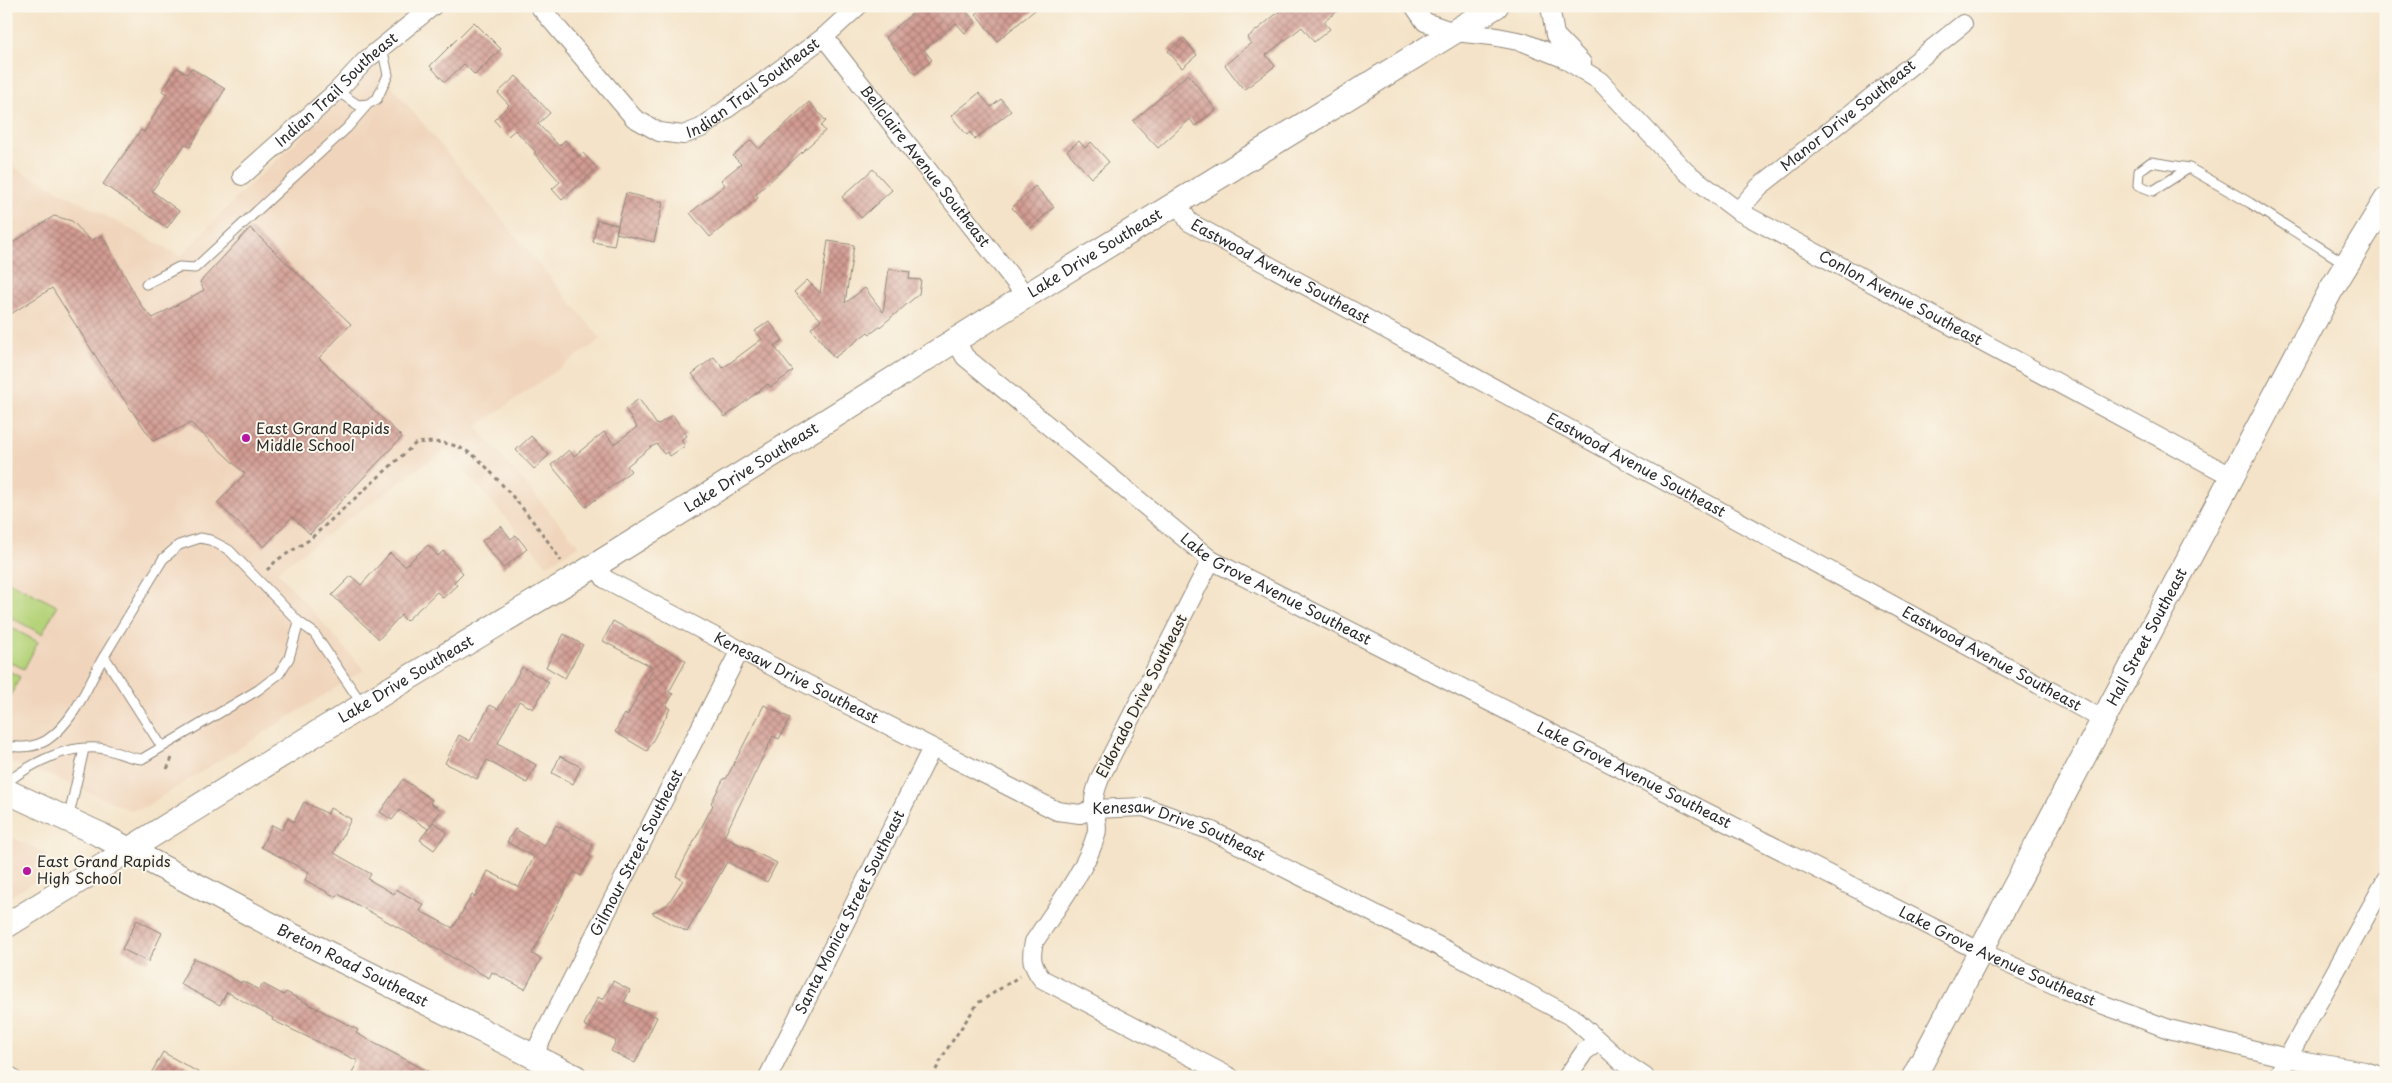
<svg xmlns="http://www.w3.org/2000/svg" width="2392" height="1083" font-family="'Playpen Sans',sans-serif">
  <defs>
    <pattern id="building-cross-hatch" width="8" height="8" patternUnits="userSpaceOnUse" patternTransform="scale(1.25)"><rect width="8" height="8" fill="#d29b92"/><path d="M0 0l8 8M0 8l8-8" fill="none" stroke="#ab7f77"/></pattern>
  </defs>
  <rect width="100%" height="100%" fill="#fbf7ec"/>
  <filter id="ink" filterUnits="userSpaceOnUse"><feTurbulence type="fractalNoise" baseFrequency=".02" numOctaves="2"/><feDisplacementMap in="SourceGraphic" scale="10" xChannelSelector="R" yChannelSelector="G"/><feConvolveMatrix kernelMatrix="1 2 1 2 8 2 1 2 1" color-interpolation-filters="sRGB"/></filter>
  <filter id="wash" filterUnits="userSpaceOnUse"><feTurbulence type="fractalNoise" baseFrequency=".0096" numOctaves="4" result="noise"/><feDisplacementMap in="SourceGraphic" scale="20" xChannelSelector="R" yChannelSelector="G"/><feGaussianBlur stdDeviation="1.12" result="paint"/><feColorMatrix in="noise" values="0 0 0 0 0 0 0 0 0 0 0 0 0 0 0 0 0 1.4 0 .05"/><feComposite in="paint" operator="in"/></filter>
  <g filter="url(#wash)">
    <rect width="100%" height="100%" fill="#f4e3c8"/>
    <path fill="#f0d5bc" d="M 376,67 L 601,339 L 476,427 L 579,546 L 547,565 L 446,449 L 277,571 L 364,670 L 145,807 L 130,810 L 51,776 L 6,761 L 6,163 L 181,256 L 237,197 Z
      M 6,835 L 45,853 L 50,866 L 44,876 L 6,899 Z"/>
    <path fill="#b5d379" stroke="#707f52" d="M 6,580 L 57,606 L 42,634 L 6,615 Z
      M 6,625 L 38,642 L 24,669 L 6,660 Z
      M 6,670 L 20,677 L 6,704 Z"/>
    <g id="blocks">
      <path fill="url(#building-cross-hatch)" d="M 921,6 L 961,6 L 976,22 L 965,33 L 956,23 L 924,50 L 932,60 L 915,74 L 885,37 Z
        M 986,6 L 1040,6 L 997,41 L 976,14 Z
        M 1286,6 L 1343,6 L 1324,22 L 1330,29 L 1314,42 L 1302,27 L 1266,55 L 1275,66 L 1244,90 L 1225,65 L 1251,43 L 1247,38 Z
        M 474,22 L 501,49 L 475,75 L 464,64 L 445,82 L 430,66 Z
        M 1184,38 L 1197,55 L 1182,68 L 1168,51 Z
        M 177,68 L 187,74 L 191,68 L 225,89 L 190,147 L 185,144 L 152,191 L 179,211 L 167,228 L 103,184 L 141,130 L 144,132 L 167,94 L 162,91 Z
        M 1188,74 L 1216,110 L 1195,126 L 1190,119 L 1158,148 L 1133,121 Z
        M 516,76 L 550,113 L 538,124 L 559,146 L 565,140 L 579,156 L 583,153 L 597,168 L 562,200 L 552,189 L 560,182 L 534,153 L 536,152 L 515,130 L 508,136 L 494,120 L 509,105 L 498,93 Z
        M 979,93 L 991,107 L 1001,99 L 1011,111 L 975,139 L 970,132 L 967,135 L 951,116 Z
        M 809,102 L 826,121 L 821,126 L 825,131 L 756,194 L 758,198 L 710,237 L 690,213 L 725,185 L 721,180 L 741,164 L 733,156 L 751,140 L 759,149 Z
        M 1079,141 L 1085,148 L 1091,142 L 1109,162 L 1091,178 L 1067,151 Z
        M 873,169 L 892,190 L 861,218 L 842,197 Z
        M 1035,186 L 1054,207 L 1031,228 L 1012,208 Z
        M 626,193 L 663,202 L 654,242 L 616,233 Z
        M 54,216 L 72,221 L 91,241 L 102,235 L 142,307 L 153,318 L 204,290 L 200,282 L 250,228 L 351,324 L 319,358 L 402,437 L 310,534 L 292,517 L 264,547 L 217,503 L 245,474 L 191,423 L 153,441 L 118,391 L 52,288 L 6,317 L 6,247 Z
        M 597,220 L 618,225 L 614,246 L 593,242 Z
        M 828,241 L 854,245 L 845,303 L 865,288 L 883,312 L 889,269 L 910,272 L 909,279 L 921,280 L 919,294 L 881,326 L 870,334 L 868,332 L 834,358 L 811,328 L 821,320 L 794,292 L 807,280 L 820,293 Z
        M 769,321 L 783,340 L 774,346 L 793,371 L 771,387 L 768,384 L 725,417 L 692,374 L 714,357 L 723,368 L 762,339 L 755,331 Z
        M 639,399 L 657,425 L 673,415 L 687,436 L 681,440 L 685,446 L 670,456 L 667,452 L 664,454 L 657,444 L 651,447 L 627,466 L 631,471 L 586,507 L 551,465 L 569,450 L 574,456 L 604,432 L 614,444 L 637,427 L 625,409 Z
        M 531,436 L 549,455 L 534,469 L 516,450 Z
        M 501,526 L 511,539 L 516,535 L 527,549 L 503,568 L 482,541 Z
        M 428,545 L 438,556 L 443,551 L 463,573 L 454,582 L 457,585 L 443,598 L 437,592 L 406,621 L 401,615 L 379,639 L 332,595 L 351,576 L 361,585 L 390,553 L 405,566 Z
        M 613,621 L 686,661 L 669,692 L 673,694 L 666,706 L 670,709 L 647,751 L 615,732 L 625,714 L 627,716 L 654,668 L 603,641 Z
        M 564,634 L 583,645 L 565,678 L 546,667 Z
        M 522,667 L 549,682 L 533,709 L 519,701 L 498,743 L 536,765 L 527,783 L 487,760 L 477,779 L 445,763 L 459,735 L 470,741 L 490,705 L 498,709 Z
        M 764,705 L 790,718 L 779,739 L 773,736 L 724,837 L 777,863 L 767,882 L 727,862 L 687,932 L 652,913 L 667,905 L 683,880 L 676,876 L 713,805 L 711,803 L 724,778 L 726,779 Z
        M 560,756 L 581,767 L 573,784 L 552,773 Z
        M 403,779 L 432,800 L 430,803 L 441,810 L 428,829 L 400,810 L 392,820 L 380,812 Z
        M 304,802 L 328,814 L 330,808 L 351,819 L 334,853 L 371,874 L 368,879 L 394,894 L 396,889 L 424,905 L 420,911 L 453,928 L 472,895 L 475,897 L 488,871 L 519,887 L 534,857 L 507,842 L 515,829 L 544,846 L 556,825 L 593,845 L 588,855 L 591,857 L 581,876 L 574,872 L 532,954 L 541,959 L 525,989 L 492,972 L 489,978 L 338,894 L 336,897 L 305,880 L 309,872 L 261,847 L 272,825 L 282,830 L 288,818 L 294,822 Z
        M 433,822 L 447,832 L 434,850 L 420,840 Z
        M 137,920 L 162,933 L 148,962 L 122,949 Z
        M 194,958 L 241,983 L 242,981 L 259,990 L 263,984 L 284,995 L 286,992 L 358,1030 L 356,1033 L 376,1044 L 439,1077 L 350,1077 L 358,1061 L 272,1020 L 273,1018 L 227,992 L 220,1005 L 180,984 Z
        M 613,981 L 630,990 L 624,1002 L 657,1017 L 635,1063 L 611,1051 L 616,1041 L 584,1025 L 598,997 L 603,1000 Z
        M 163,1052 L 206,1077 L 149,1077 Z"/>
    </g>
  </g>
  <g filter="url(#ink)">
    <use href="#blocks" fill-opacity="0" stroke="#90877a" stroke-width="1"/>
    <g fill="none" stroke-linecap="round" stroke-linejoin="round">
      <defs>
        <path id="lane" d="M 337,91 L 358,105 L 368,104 L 377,99 L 388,75 L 382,47
          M 2189,168 L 2153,191 L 2138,185 L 2139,171 L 2151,162 L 2189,168 L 2250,203 L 2346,264
          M 146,284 L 179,267 L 195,268 L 347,128 L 368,104
          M 104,656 L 162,747
          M 6,745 C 19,749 36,747 47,740 C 74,722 88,685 103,658 C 123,625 143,592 163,559 L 179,545 L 200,538 L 210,540 L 229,550 L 299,622 L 314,633 L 362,704
          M 6,783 C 33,762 70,743 105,749 C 118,752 130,759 142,759 L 258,690 L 279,674 L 289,658 L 299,622
          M 68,820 L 84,749"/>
        <g id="street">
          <path id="s1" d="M 539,6 L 634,118 L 659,132 L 683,135 L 701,128 L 824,37 L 858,6"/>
          <path id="s2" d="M 1414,6 L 1425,22 L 1454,32 L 1492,36 L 1523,42 L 1563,58 L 1600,81 L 1686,172 L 1738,211 L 2231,476"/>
          <path d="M 1550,6 L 1555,35 L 1582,63"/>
          <path id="s3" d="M 824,37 L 1026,296"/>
          <path id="s4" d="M 242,176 L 337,91 L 366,60 L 433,6"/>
          <path id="s5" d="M 1178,204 L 1189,222 L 2102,719"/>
          <path id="s6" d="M 1738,211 L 1759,187 L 1963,24"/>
          <path id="s7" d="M 956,341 L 965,357 L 1211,560 L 1979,951 L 2077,995 L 2169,1029 L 2287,1058 L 2365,1071 L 2385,1077"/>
          <path d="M 1211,560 L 1100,778 C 1096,789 1093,797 1094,808 C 1095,817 1099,826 1096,835 C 1086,870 1054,911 1034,942 C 1030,958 1032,966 1042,979 L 1230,1077"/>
          <path id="s8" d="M 596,565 L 605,579 L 740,650 L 1057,811 L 1080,814 L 1094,809 L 1144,807 L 1212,831 L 1448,951 L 1572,1017 L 1621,1061 L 1645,1077"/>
          <path id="s9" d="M 533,1056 L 740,650"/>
          <path d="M 6,1074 L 11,1077"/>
          <path id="s10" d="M 768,1077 L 932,748"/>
          <path d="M 1567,1077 L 1585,1051 L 1598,1042"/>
          <path d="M 2277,1077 L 2386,880"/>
        </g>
        <g id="secondary">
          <path id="s11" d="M 6,791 L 101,835 L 279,929 L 575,1077"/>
          <path id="s12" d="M 6,926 L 312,736 L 596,565 L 1026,296 L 1496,6"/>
          <path id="s13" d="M 1914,1077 L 2331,290 L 2386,200"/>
        </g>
      </defs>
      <use href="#lane" stroke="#90877a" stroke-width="11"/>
      <use href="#street" stroke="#90877a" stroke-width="20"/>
      <use href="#secondary" stroke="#90877a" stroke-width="26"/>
      <path stroke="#90877a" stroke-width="3" stroke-dasharray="4 4" stroke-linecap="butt" d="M 267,570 L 277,560 L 309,540 L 416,443 C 434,441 452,442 468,452 C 479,458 488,469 496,478 C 520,504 542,531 561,561
        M 167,769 L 172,758
        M 932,1077 L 947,1049 L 978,1003 L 1020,976"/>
      <use href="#lane" stroke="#fff" stroke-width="9"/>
      <use href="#street" stroke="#fff" stroke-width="18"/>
      <use href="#secondary" stroke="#fff" stroke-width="24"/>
    </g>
  </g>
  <g fill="#b5179e" stroke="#fbf7ec" stroke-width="2">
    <circle cx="246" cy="438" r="5"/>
    <circle cx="27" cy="871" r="5"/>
  </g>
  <g text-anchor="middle" stroke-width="4" stroke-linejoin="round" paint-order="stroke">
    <g font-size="15" fill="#2b2b2b" stroke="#fbf7ec">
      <text dy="5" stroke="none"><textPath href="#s1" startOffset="284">Indian Trail Southeast</textPath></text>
      <text dy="5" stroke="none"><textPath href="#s4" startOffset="128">Indian Trail Southeast</textPath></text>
      <text dy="5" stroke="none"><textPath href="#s6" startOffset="146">Manor Drive Southeast</textPath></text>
      <text dy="5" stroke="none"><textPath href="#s3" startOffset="164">Bellclaire Avenue Southeast</textPath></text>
      <text dy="5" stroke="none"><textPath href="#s12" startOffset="1280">Lake Drive Southeast</textPath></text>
      <text dy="5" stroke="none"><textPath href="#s5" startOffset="125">Eastwood Avenue Southeast</textPath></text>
      <text dy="5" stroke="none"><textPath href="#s2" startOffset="581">Conlon Avenue Southeast</textPath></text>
      <text dy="5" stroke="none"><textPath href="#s5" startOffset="530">Eastwood Avenue Southeast</textPath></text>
      <text dy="5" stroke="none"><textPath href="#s12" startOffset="875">Lake Drive Southeast</textPath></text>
      <text dy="5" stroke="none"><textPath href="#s7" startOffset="408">Lake Grove Avenue Southeast</textPath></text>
      <text dy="5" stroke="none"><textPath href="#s13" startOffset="498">Hall Street Southeast</textPath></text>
      <text dy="5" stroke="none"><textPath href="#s5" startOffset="935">Eastwood Avenue Southeast</textPath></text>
      <text dy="5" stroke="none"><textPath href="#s8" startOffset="232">Kenesaw Drive Southeast</textPath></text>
      <text dy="5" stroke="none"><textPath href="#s12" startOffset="470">Lake Drive Southeast</textPath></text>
      <text transform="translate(1142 696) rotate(-63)" y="5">Eldorado Drive Southeast</text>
      <text dy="5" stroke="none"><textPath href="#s7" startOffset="812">Lake Grove Avenue Southeast</textPath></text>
      <text dy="5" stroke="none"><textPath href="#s8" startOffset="652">Kenesaw Drive Southeast</textPath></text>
      <text dy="5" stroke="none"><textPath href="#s9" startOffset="228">Gilmour Street Southeast</textPath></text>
      <text dy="5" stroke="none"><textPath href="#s10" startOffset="184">Santa Monica Street Southeast</textPath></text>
      <text dy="5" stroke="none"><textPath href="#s7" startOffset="1218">Lake Grove Avenue Southeast</textPath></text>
      <text dy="5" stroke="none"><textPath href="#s11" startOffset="388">Breton Road Southeast</textPath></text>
    </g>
    <g font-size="15" fill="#2b2b2b" stroke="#fbf7ec" text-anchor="start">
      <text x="256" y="434">East Grand Rapids<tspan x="256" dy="17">Middle School</tspan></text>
      <text x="37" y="867">East Grand Rapids<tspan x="37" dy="17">High School</tspan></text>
    </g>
  </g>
  <rect width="2392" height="1083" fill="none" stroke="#fbf7ec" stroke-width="25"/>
</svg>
